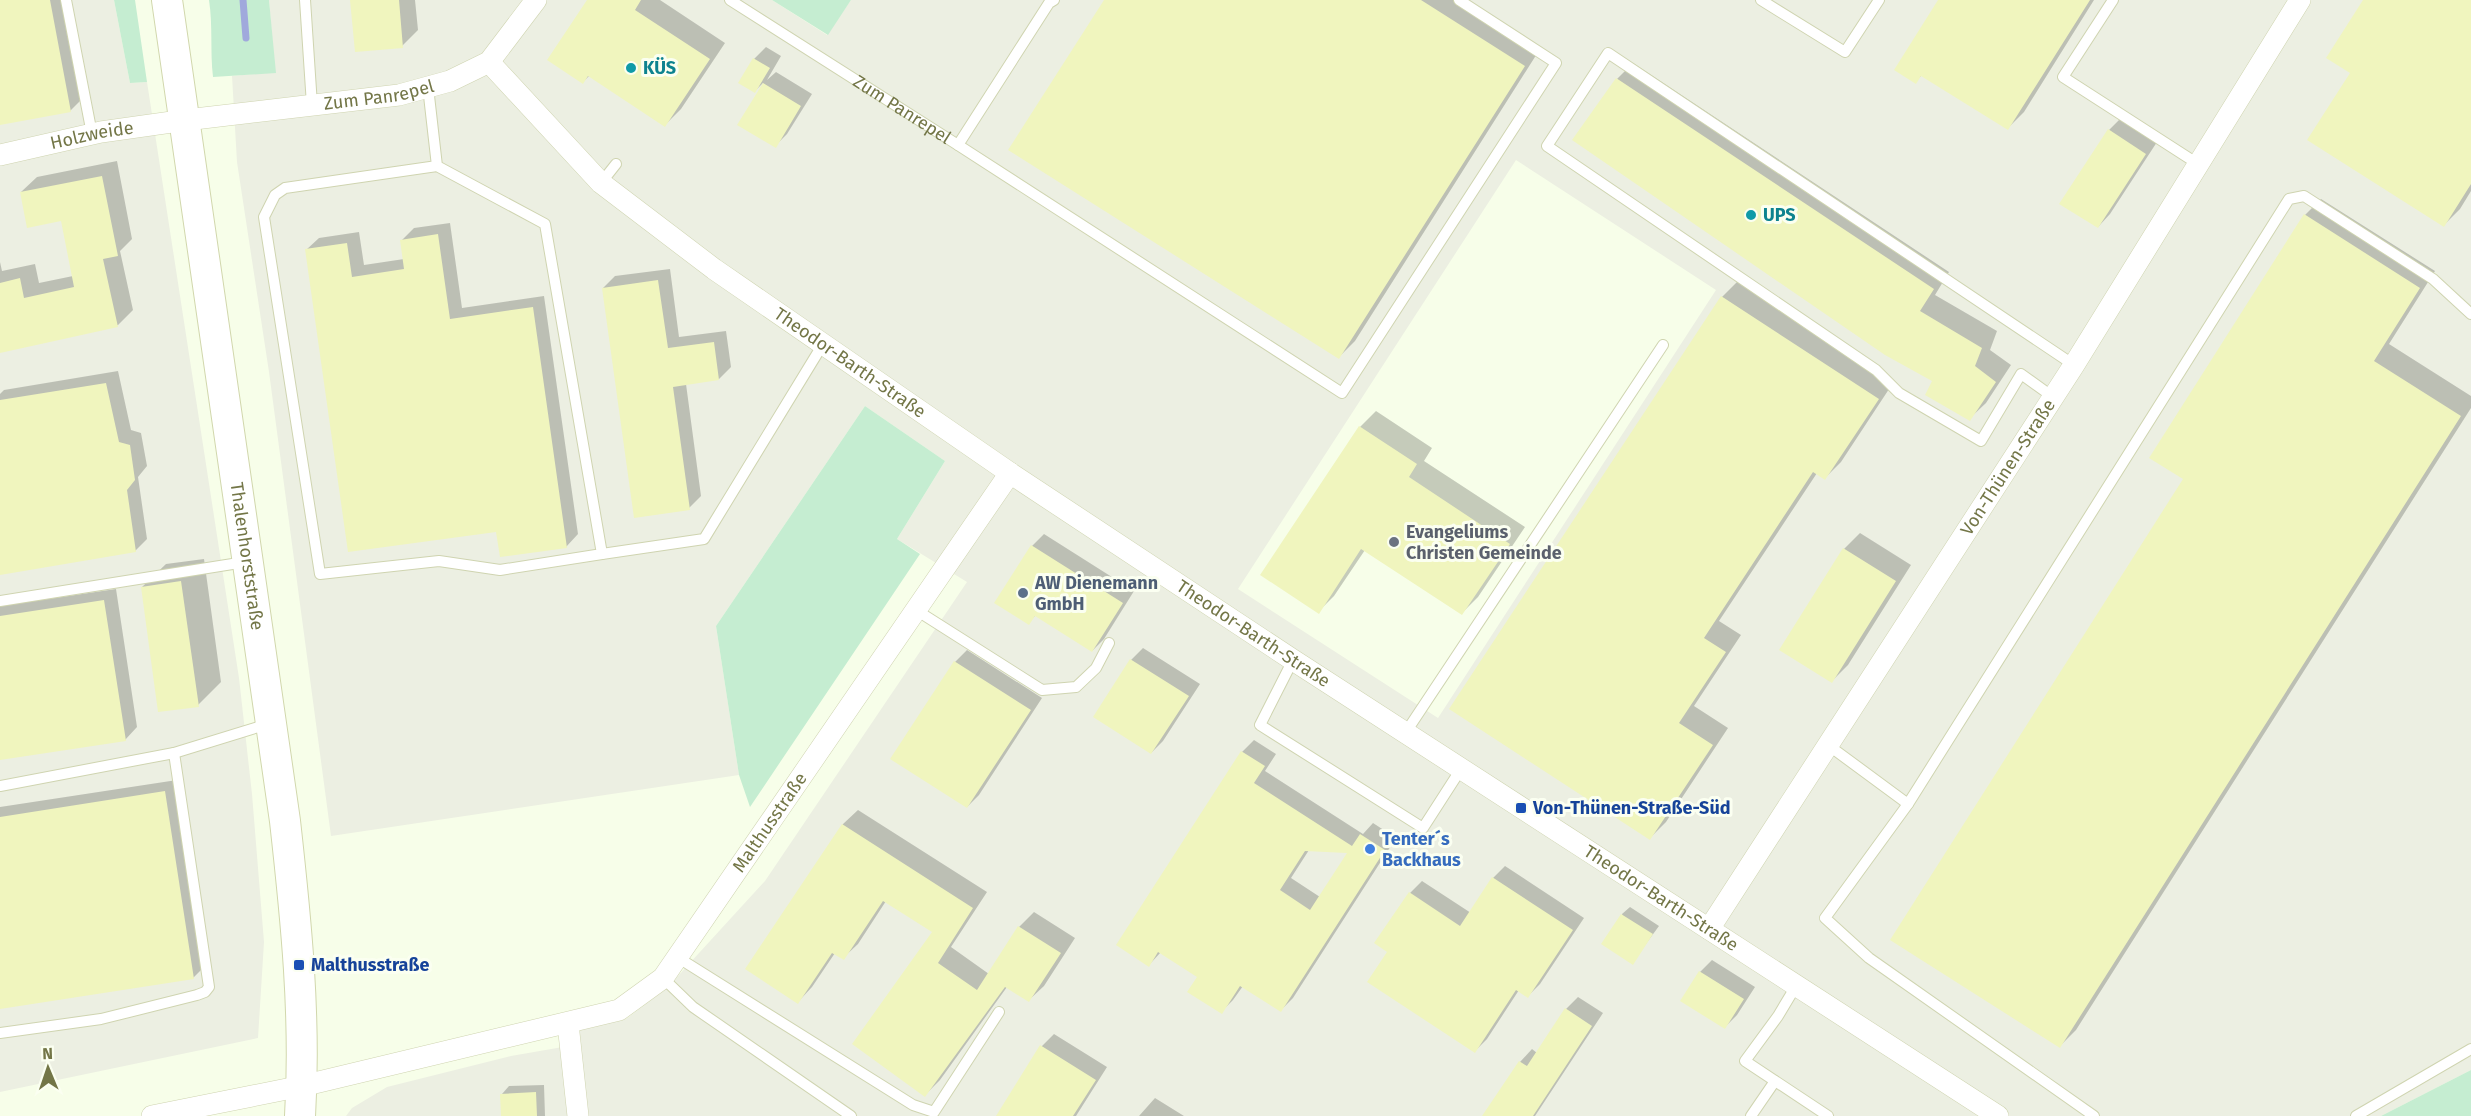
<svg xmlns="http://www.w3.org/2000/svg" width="2471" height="1116" font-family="'Fira Sans',sans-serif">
  <rect width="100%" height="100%" fill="#f7fee9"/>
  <path fill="#ecefe2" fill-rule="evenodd" d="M 0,0 L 114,0 L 130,83 L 147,82 L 239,678 L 252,794 L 264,942 L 258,1038 L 0,1092 Z
    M 269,0 L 772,0 L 827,35 L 851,0 L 2471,0 L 2471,1070 L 2381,1116 L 346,1116 L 352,1108 L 387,1087 L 511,1056 L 580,1044 L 580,1030 L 626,1019 L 667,988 L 765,881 L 967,582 L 897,539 L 945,461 L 865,406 L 716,626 L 739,775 L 331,836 L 269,372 L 237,162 L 232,76 L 275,72 ZM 1516,160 L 1716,290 L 1438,718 L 1238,589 Z"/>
  <path fill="#c5edd1" d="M 114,0 L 135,0 L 147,82 L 130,83 Z
    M 209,0 L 269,0 L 276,73 L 213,77 C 210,51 213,26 209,0 Z
    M 772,0 L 851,0 L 828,35 Z
    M 865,406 L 945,461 L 897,539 L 920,554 L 750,807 L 739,775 L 716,626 Z
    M 2471,1070 L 2471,1116 L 2381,1116 Z"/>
  <path fill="#0003" fill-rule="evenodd" d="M 0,0 L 68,0 L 86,95 L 70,111 L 0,124 Z
    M 352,0 L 415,0 L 418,30 L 402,46 Z
    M 589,0 L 660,0 L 725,43 L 681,109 L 665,125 L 590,75 L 583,82 Z
    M 1105,0 L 1462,0 L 1540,49 L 1355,341 L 1339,357 Z
    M 1940,0 L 2094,0 L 2024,112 L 2008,128 L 1922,75 L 1915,82 Z
    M 2364,0 L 2471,0 L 2471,191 L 2460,209 L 2444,225 L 2352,73 Z
    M 766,47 L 781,56 L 767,80 L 776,72 L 812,94 L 787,134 L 775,146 L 763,83 L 755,91 L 754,59 Z
    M 1633,63 L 1949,272 L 1935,295 L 1997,331 L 1990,350 L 2011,365 L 1986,403 L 1969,419 L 1934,380 L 1617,79 Z
    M 2121,118 L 2157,142 L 2110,214 L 2098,227 L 2109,130 Z
    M 117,161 L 132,239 L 120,251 L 133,310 L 118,325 L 0,351 L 0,262 L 2,271 L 35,264 L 39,283 L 73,276 L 62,220 L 21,192 L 37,177 Z
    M 2321,199 L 2435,271 L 2389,344 L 2471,396 L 2471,408 L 2076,1030 L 2060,1046 L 2305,215 Z
    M 450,223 L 462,308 L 544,296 L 578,534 L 566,547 L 497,530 L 306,250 L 319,238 L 359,232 L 364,265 L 404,259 L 402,240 L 414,228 Z
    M 670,269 L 679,337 L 726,331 L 731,367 L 719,379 L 686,384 L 701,496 L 689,508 L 603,288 L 615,276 Z
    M 1738,281 L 1893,383 L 1841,462 L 1825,478 L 1817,473 L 1719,621 L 1741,635 L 1694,706 L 1728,728 L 1666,822 L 1650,838 L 1722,297 Z
    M 118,371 L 131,430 L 141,433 L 147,466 L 138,477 L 147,539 L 135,551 L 0,573 L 0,394 L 4,390 Z
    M 1376,411 L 1432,448 L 1424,461 L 1525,527 L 1478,597 L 1462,613 L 1365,550 L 1334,596 L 1318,612 L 1360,427 Z
    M 1860,533 L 1911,565 L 1848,665 L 1832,681 L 1844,549 Z
    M 1044,534 L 1134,591 L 1104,639 L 1092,651 L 1036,615 L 1028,623 L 1032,546 Z
    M 204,559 L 221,682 L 198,705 L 142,587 L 166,564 Z
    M 116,589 L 137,727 L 125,740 L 0,759 L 0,606 Z
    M 1143,648 L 1200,684 L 1163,741 L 1151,753 L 1095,717 L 1131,660 Z
    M 967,650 L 1042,698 L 979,795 L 967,807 L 892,759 L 955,662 Z
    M 1254,740 L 1276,754 L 1265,771 L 1363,834 L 1373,823 L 1396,838 L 1293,998 L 1281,1010 L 1243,986 L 1233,1000 L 1221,1012 L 1199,977 L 1161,952 L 1149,965 L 1242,752 ZM 1309,850 L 1350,852 L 1320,897 L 1291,878 Z
    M 177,780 L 205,966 L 193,978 L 0,1008 L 0,807 Z
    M 858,810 L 987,892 L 951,947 L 989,974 L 1019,927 L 1034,912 L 1075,938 L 1044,986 L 1029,1000 L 1007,987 L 940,1080 L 925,1095 L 935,932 L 886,901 L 858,944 L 843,958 L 835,953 L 812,987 L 798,1002 L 747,969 L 843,824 Z
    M 1505,866 L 1584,918 L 1540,984 L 1528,996 L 1519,990 L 1487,1039 L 1475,1051 L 1389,951 L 1410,893 L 1422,881 L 1471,913 L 1493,878 Z
    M 1630,907 L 1659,926 L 1632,963 L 1622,914 Z
    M 1712,960 L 1755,987 L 1737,1015 L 1725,1027 L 1700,972 Z
    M 1578,997 L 1603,1013 L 1535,1116 L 1484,1116 L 1520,1062 L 1532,1049 L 1537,1053 L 1566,1009 Z
    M 1054,1034 L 1107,1067 L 1076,1116 L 998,1116 L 1042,1046 Z
    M 544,1085 L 545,1116 L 502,1116 L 502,1094 L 509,1086 Z
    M 1155,1098 L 1184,1116 L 1139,1116 Z"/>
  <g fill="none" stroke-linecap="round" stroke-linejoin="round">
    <path stroke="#a0a9dc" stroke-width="7" d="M 243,0 L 246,38"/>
  </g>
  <path fill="#f0f5be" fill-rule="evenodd" d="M 0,0 L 50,0 L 71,112 L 0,125 Z
    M 350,0 L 399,0 L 403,48 L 355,52 Z
    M 587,0 L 641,0 L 635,10 L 710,59 L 665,127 L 588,76 L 583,84 L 547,60 Z
    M 1104,0 L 1421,0 L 1525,66 L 1339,359 L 1008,150 Z
    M 1938,0 L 2090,0 L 2008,130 L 1921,76 L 1916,84 L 1894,70 Z
    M 2363,0 L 2471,0 L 2471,184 L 2444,227 L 2307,140 L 2350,73 L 2326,58 Z
    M 753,58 L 770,68 L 755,93 L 738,83 Z
    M 1616,78 L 1934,289 L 1920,311 L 1982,348 L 1975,366 L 1996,382 L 1970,421 L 1925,395 L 1932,381 L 1885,355 L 1572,140 Z
    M 763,83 L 801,106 L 776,148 L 737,125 Z
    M 2108,129 L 2146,154 L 2098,228 L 2059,204 Z
    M 102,176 L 118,256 L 103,259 L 118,327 L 0,353 L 0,283 L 20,278 L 24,298 L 74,287 L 61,221 L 27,228 L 20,192 Z
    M 2304,214 L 2420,288 L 2374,361 L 2461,416 L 2060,1048 L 1890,940 L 2183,479 L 2149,458 Z
    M 438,234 L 450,319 L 533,307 L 567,548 L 500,557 L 496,532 L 348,552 L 305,249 L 347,243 L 352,277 L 404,269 L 400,240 Z
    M 658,280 L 668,348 L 714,342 L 719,380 L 673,387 L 690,510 L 634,518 L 602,288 Z
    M 1721,296 L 1879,399 L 1825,480 L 1813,472 L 1704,638 L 1726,652 L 1679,723 L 1713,745 L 1650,840 L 1449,709 Z
    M 106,383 L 119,442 L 130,445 L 135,480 L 127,490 L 136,552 L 0,575 L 0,400 Z
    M 1359,426 L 1417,464 L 1409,477 L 1510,544 L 1462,615 L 1361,549 L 1319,614 L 1260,575 Z
    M 1031,545 L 1123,603 L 1092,652 L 1035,616 L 1029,625 L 994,603 Z
    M 1843,548 L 1896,581 L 1832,683 L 1779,650 Z
    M 181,581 L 199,707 L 158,712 L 141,587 Z
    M 104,600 L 126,741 L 0,760 L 0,616 Z
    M 1130,659 L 1189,696 L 1151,754 L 1093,717 Z
    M 954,661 L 1031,710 L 967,808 L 890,759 Z
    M 1241,751 L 1265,766 L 1254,783 L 1352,846 L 1360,834 L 1385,850 L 1281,1012 L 1240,986 L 1222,1014 L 1187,992 L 1197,977 L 1158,952 L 1149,967 L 1116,945 ZM 1305,851 L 1347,853 L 1310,910 L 1280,890 Z
    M 165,791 L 194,979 L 0,1009 L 0,817 Z
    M 842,824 L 973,908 L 938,963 L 977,990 L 1018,926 L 1061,953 L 1029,1002 L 1005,987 L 925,1097 L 852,1044 L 932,932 L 883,901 L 844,960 L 832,953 L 798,1004 L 745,969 Z
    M 1492,877 L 1573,930 L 1528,998 L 1516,990 L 1475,1053 L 1367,982 L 1387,952 L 1374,943 L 1409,892 L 1460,926 Z
    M 1621,914 L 1653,934 L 1633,965 L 1601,944 Z
    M 1699,971 L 1744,999 L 1725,1029 L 1680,1001 Z
    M 1565,1008 L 1592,1026 L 1533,1116 L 1482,1116 L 1519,1061 L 1527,1066 Z
    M 1040,1045 L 1096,1080 L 1073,1116 L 996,1116 Z
    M 536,1092 L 537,1116 L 501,1116 L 500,1094 Z"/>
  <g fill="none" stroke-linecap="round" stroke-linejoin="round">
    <defs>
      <g id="lane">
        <path d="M 66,0 L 92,134"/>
        <path d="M 305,0 L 312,105"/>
        <path id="s1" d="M 730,0 L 958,145 L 1049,3 L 1054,0"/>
        <path d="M 1761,0 L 1845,52 L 1879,0"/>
        <path d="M 2113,0 L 2063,77 L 2198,164"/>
        <path d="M 428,87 L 437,166 L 285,188 L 275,195 L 264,217 L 320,574 L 439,561 L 500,570 L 602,554 L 545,224 L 437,166"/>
        <path d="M 958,145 L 1342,393 L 1556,63 L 1459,0"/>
        <path d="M 601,183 L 616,164"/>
        <path d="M 2053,397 L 2021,374 L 1981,441 L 1899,393 L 1876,370 L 1547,146 L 1608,53 L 2074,365"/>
        <path d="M 602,554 L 704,539 L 823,344"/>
        <path d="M 0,601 L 245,562"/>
        <path d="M 916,610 L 1042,690 L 1076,687 L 1096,668 L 1109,643"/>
        <path d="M 1293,660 L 1260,725 L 1423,828 L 1461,769"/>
        <path d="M 1406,732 L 1663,345"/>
        <path d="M 1828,745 L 1908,804 L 2289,199 L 2304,196 L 2433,279 L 2471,314"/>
        <path d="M 0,786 L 174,753 L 268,724"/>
        <path d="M 1908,804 L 1825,918 L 1869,958 L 2094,1116"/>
        <path d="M 677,957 L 913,1105 L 934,1112 L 999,1012"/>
        <path d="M 663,978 L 693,1007 L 851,1116"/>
        <path d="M 1796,986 L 1778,1016 L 1745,1061 L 1828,1116"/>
        <path d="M 0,1033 L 101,1019 L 197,995 L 205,992 L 209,987 L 174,753"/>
        <path d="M 1751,1116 L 1775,1081"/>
        <path d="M 2356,1116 L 2471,1049"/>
      </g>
      <g id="street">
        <path id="s2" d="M 489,62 L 601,183 L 714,269 L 1010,473 L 1293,660 L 1998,1116"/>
        <path id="s3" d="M 0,155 L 101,132 L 186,120 L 399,95 L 450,81 L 489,62 L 536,0"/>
        <path id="s4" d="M 1709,929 L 2074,365 L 2300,0"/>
        <path d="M 568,1024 L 578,1116"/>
        <path id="s5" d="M 152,1116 L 302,1086 L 619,1010 L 663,978 L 1010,473"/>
      </g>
      <g id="secondary">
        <path id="s6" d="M 167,0 L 285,821 C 296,919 306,1017 300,1116"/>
      </g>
    </defs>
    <use href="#lane" stroke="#cfd4b0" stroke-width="12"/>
    <use href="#street" stroke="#cfd4b0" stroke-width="22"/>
    <use href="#secondary" stroke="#d1d7ac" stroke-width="32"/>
    <use href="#lane" stroke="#fff" stroke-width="10"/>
    <use href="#street" stroke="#fff" stroke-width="21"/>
    <use href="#secondary" stroke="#fff" stroke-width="30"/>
  </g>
  <g fill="#0f9aa8" stroke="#fbfff1" stroke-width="2">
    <circle cx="631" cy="68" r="6"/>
    <circle cx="1751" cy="215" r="6"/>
  </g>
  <circle fill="#6b7280" stroke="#fbfff1" stroke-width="2" cx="1394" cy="542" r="6"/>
  <circle fill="#5c6f8a" stroke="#fbfff1" stroke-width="2" cx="1023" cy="593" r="6"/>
  <g fill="#1a4fb4" stroke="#fbfff1" stroke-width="2">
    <rect x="1515" y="802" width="12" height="12" rx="3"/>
    <rect x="293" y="959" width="12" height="12" rx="3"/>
  </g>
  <circle fill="#3f7fe0" stroke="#fbfff1" stroke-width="2" cx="1370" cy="849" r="6"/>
  <g text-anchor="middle" stroke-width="6" stroke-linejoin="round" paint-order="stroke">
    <g font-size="18" font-weight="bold" fill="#0d838f" stroke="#fbfff1" text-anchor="start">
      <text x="643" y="74">KÜS</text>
      <text x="1763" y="221">UPS</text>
    </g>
    <g font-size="18" fill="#737647" stroke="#fbfff1">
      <text dy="6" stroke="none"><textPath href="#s3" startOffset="384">Zum Panrepel</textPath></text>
      <text dy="6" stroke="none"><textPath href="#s1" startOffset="204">Zum Panrepel</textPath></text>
      <text dy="6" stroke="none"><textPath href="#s3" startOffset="94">Holzweide</textPath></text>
      <text dy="6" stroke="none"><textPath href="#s2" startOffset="472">Theodor-Barth-Straße</textPath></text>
      <text dy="6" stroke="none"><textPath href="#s4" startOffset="550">Von-Thünen-Straße</textPath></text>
      <text dy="6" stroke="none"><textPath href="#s6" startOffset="562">Thalenhorststraße</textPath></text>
      <text dy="6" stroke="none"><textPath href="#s2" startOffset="958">Theodor-Barth-Straße</textPath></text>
      <text dy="6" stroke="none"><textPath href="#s5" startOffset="722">Malthusstraße</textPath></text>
      <text dy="6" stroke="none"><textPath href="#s2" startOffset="1444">Theodor-Barth-Straße</textPath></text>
    </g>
    <g font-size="18" font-weight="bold" fill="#5b616d" stroke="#fbfff1" text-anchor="start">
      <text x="1406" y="538">Evangeliums<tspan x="1406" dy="21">Christen Gemeinde</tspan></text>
    </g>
    <g font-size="18" font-weight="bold" fill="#4e5e75" stroke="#fbfff1" text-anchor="start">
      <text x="1035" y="589">AW Dienemann<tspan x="1035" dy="21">GmbH</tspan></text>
    </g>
    <g font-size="18" font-weight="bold" fill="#164399" stroke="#fbfff1" text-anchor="start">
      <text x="1533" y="814">Von-Thünen-Straße-Süd</text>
      <text x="311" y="971">Malthusstraße</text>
    </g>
    <g font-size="18" font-weight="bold" fill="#366cbe" stroke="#fbfff1" text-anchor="start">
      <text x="1382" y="845">Tenter´s<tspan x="1382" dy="21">Backhaus</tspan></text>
    </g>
  </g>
  <g transform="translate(48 1068) rotate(358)" stroke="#fbfff1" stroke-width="4.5" paint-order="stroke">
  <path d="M0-4.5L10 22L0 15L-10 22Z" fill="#737647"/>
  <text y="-9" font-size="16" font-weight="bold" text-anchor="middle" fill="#737647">N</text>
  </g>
</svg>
